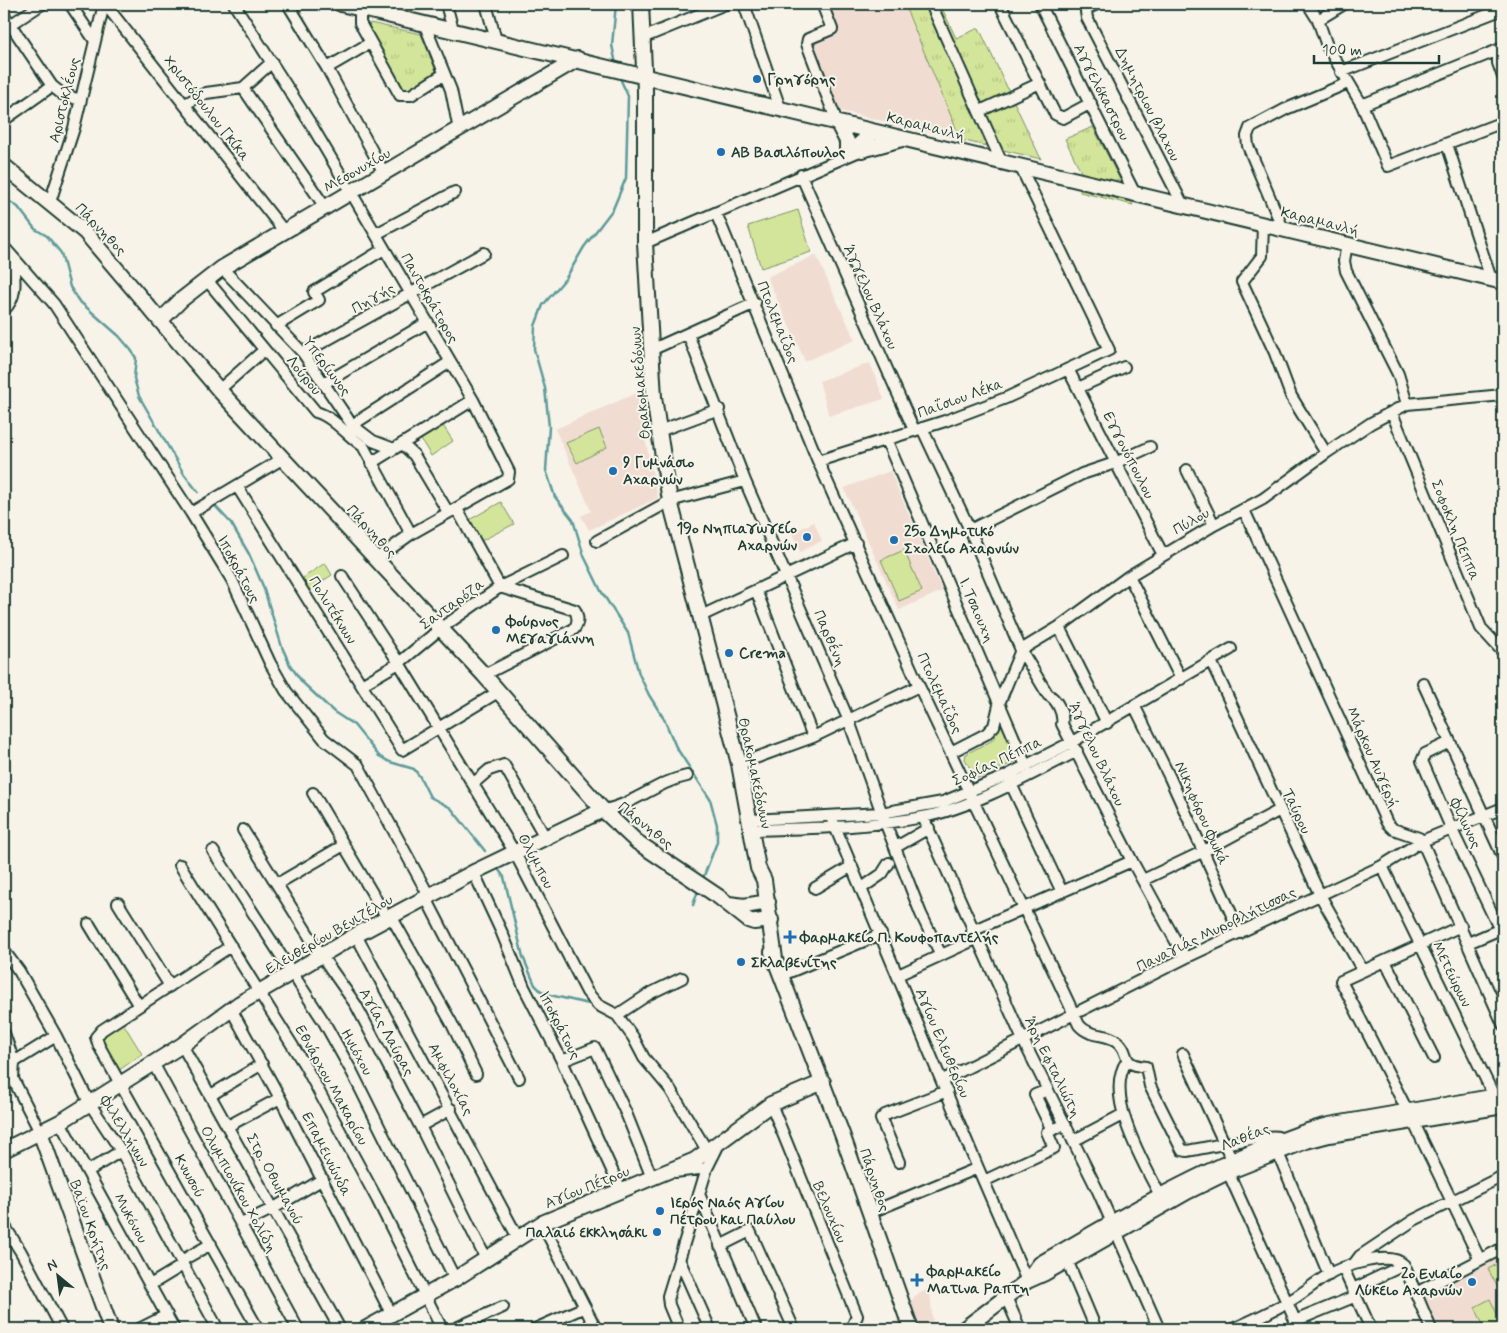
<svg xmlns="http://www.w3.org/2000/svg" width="1507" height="1333" font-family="Mynerve,sans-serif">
  <defs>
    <pattern id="grass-tufts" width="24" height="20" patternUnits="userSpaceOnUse" patternTransform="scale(1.25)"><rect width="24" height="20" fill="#d3e59a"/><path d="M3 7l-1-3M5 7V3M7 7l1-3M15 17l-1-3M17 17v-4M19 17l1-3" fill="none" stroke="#b5c585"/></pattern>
  </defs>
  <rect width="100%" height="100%" fill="#f7f3e8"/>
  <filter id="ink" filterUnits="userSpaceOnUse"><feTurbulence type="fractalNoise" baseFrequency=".02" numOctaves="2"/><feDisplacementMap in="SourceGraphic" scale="10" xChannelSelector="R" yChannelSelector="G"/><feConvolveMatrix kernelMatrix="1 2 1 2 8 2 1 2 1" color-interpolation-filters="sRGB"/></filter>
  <g filter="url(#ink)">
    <path fill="#f1dcd2" d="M 825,4 L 904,4 L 961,140 L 837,110 L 808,41 L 836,30 Z
      M 816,255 L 855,340 L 805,361 L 767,277 Z
      M 870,363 L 884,399 L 829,416 L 819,381 Z
      M 639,392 L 646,443 L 658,498 L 589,530 L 581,516 L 591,511 L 555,429 Z
      M 890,471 L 942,591 L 899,610 L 844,488 Z
      M 814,522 L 822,541 L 800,552 L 792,533 Z
      M 1503,1256 L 1503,1329 L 1436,1329 L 1422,1298 Z
      M 930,1288 L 933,1329 L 899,1329 L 896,1321 L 915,1296 Z"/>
    <path fill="url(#grass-tufts)" stroke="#799167" d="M 904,4 L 940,4 L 956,38 L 979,28 L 1041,159 L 961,140 Z
      M 370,23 L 421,34 L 436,71 L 434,78 L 406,94 L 399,92 L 367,34 Z
      M 1093,127 L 1133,205 L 1080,192 L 1083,176 L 1065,139 Z"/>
    <path fill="#d3e59a" stroke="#799167" d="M 798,210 L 811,252 L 761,268 L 748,226 Z
      M 442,424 L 453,441 L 431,456 L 420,438 Z
      M 599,429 L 607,447 L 577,463 L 566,443 Z
      M 501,502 L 514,524 L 481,541 L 469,520 Z
      M 904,550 L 922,591 L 899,601 L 881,560 Z
      M 325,563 L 332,575 L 309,590 L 303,578 Z
      M 1002,719 L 1019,760 L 978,778 L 974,776 L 965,759 L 966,754 L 993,740 Z
      M 123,1023 L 142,1054 L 118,1071 L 99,1038 Z
      M 1503,1261 L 1503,1287 L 1499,1290 L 1488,1269 Z
      M 1490,1299 L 1503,1326 L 1496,1329 L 1485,1329 L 1475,1307 Z"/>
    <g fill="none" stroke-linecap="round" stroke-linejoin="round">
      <path stroke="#5d9a99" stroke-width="2.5" d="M 616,64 L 612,45 L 616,4
        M 619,76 L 628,96 L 626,178 L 613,209 L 584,247 L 566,278 L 543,305 L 535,326 L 534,349 L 545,388 L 549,427 L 546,470 L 555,497 L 573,520 L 584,556 L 601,591 L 628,633 L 639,674 L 649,695 L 664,719 L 676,747 L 710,799 L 717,825 L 717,842 L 702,881
        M 4,198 L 18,207 L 35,229 L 47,236 L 61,253 L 70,287 L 78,300 L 119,336 L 131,350 L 136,358 L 134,378 L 139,396 L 184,474 L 198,492
        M 216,507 L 231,523 L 249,554 L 263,586 L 282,647 L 290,665 L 302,682 L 334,712 L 354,725 L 379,756 L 390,762 L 414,769 L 420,777 L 430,797 L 451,808 L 485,851
        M 496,866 L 504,877 L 523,957 L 535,985 L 541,991 L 550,995 L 593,1005
        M 693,905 L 699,888"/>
      <defs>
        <path id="street" d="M 70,4 L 95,41
          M 105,4 L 284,231
          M 234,4 L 312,126 L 411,294 L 473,400 L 509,472 L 508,479 L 411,534 L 376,559
          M 288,4 L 327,68 L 384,173
          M 446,4 L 453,30
          M 486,4 L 496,40
          M 744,4 L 780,108
          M 822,4 L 832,29 L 808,39 L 807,44 L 837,122
          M 931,4 L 1001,161
          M 1000,4 L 1055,114 L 1063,118 L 1091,103
          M 1040,4 L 1135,194
          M 1097,4 L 1088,8 L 1086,12 L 1087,18 L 1183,205
          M 1308,4 L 1318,20 L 1327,46 L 1362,105 L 1388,166 L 1503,122
          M 360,8 L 360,23 L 400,95 L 411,95 L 444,74
          M 4,15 L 52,86 L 62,94 L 80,100
          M 1318,20 L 1344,4
          M 424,23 L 451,90 L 459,130
          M 4,29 L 42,4
          M 642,38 L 725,4
          M 1498,50 L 1498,63 L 1503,77
          M 327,68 L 370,43
          M 1341,72 L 1503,9
          M 243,88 L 325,207
          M 185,104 L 206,93 L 243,88 L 272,62
          M 1362,105 L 1503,48
          M 980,111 L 1040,83
          M 4,120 L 52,86
          M 1447,144 L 1491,279
          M 845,155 L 872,130
          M 801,175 L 914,430
          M 50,202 L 74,128 L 104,4
          M 716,213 L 818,461 L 919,686 L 1079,1025 C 1091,1039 1108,1032 1119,1043 C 1131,1055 1119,1064 1146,1067 L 1150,1086 L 1182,1150 L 1187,1151 C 1202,1149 1269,1133 1278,1137 L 1282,1146
          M 1263,224 L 1262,256 L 1242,282 L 1275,353 L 1291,396 L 1326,453
          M 1283,229 L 1248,146 L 1247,136 L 1250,128 L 1286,109 L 1348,83
          M 376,234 L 455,192
          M 645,243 L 862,150 L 870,139 L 872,130
          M 1347,244 L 1344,261 L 1346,271 L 1398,374 L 1407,404
          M 4,247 L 54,304 L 191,513 L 232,580 L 270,663 L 286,691 L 324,739 L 358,765 L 429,896
          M 222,268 L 303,353 L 352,425 L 373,441 L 394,449
          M 206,279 L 316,412 C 334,417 347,436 363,446 L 411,534
          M 4,310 C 19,296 14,277 13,258
          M 276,326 L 319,300 L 314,292 L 384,249
          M 688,334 L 745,481 L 849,721 L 885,822 L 921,914 L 941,955
          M 651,350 L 755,303
          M 303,353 L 484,253
          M 1068,369 L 1163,555
          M 323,384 L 428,322
          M 1078,388 L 1124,367
          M 219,390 L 264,350
          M 1392,413 L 1481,628 L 1503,652
          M 352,425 L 450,362
          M 922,428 L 970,530 L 1021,650 L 1048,695 C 1057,699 1064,714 1062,724 L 1132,861 L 1185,958
          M 659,431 L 719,409
          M 886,439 L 1026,766
          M 402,444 L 414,455 L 448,512
          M 818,461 L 945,421 L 1006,398 L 1109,350 L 1020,166
          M 371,463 L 473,400
          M 1187,470 L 1214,525
          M 237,486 L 402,750 L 498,692
          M 457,509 L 500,587 L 575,610 C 578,617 579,622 574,629 L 484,675
          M 1244,510 L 1387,823 L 1393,829 L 1419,838 L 1422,841 L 1503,1024
          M 191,513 L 282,459
          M 970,530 L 1082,474 L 1115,463 L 1150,447
          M 597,541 L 670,501 L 745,481
          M 342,576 L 399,663 L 515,853 L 587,992 L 598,1005 L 617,1015 L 633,1037 L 644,1058 L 670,1089 L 708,1152
          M 1129,576 L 1181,679
          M 756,590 L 813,737
          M 701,616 L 856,543
          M 1059,627 L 1107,723
          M 1211,661 L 1320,895 L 1363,971
          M 1423,683 L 1503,857
          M 363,684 L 399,663 L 440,629 L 500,587 L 563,556
          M 1135,707 L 1170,778 L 1240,933
          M 1450,742 L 1425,754 L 1422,761 L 1452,830 L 1500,930
          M 951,752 L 986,734 L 994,726 L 1000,701 L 1021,650 L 1059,627 L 1129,576 L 1214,525 L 1263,499 L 1326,453 L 1371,423 L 1407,404 L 1503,395
          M 739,764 L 813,737 L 919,686
          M 474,783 L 489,770 L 504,765 L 545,837
          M 1011,784 L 1062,892
          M 313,793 L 387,918
          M 603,810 C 634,805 656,782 687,776
          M 831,817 L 978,1168 L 1027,1281
          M 923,817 L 1023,1040 L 1098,1191 L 1159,1329
          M 750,820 L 881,813 L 943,802 L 1006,776 L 1072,742 L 1231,649
          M 243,830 L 321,955 L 356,1005 L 420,1126 L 486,1259
          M 751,830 C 808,828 867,828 923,817 C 971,808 1032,774 1077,751
          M 896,847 L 929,828
          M 213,851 L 324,1022 L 352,1072 L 455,1279
          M 180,865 L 304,1064 L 377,1199 L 442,1329
          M 1382,866 L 1494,1096
          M 474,873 L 502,933 L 524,987 L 562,1061 L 621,1190
          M 1143,880 L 1202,852 L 1280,810
          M 277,884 L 344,845
          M 815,888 L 852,866
          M 862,888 L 882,874 L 889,863
          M 426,898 L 519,1078
          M 118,903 L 170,986
          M 391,916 L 451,1022 L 476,1074
          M 89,924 L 139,1006
          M 972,931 L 1132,861
          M 356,935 L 518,1238
          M 1468,943 L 1503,928
          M 231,946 L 102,1030 L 96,1037 L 99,1046 L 258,1329
          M 4,951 L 19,971 L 56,1036 L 90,1104 L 121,1151 L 218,1329
          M 1385,961 L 1434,1058
          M 898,975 L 976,939
          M 780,976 L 881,934
          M 231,1009 L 280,1098 L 392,1315
          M 617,1015 L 649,994 L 682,978
          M 4,1033 L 14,1062 L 13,1079
          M 182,1045 L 340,1329
          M 1183,1054 L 1232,1160
          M 562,1061 L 595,1048 L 626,1113 L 652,1178 L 656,1176
          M 1127,1061 C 1102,1096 1146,1167 1163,1201
          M 14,1062 L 56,1036
          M 153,1063 L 298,1329
          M 4,1069 L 13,1079 L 40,1132
          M 943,1080 L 1185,958 L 1382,866 L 1422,841 L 1503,808
          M 1048,1090 L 1035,1095 L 1052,1130
          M 211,1095 L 262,1064
          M 771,1104 L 857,1316 L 851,1329
          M 1408,1112 L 1341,981 L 1461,926
          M 1413,1121 L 1480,1260
          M 60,1122 L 174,1329
          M 228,1126 L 280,1098
          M 420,1126 L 451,1109
          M 1073,1141 L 1122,1115
          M 1281,1160 L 1329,1275
          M 899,1162 L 881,1119 L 885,1115 L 947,1091
          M 88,1171 L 121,1151
          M 675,1172 L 707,1168
          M 1228,1172 L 1299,1329
          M 984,1181 L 1054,1148 L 1047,1132 L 1064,1125
          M 699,1194 L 756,1329
          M 869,1213 L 978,1168
          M 542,1223 L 596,1329
          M 241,1224 L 274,1208 L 323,1179
          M 4,1225 L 21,1252 L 62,1329
          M 720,1246 L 750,1231 L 794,1329
          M 679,1259 L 710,1329
          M 1067,1260 L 1096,1329
          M 181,1261 L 211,1244
          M 1354,1264 L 1360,1256 L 1414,1220 L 1503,1176
          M 1343,1268 L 1371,1329
          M 150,1285 L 183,1265
          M 1353,1289 L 1404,1265 L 1431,1329
          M 1416,1293 L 1503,1248
          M 1006,1297 L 1020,1329
          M 1295,1321 L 1356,1296
          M 139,1329 L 167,1315
          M 454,1329 L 503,1307
          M 535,1329 L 585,1307
          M 679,1329 L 669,1305 L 668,1296 L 707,1168 L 717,1148
          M 1233,1329 C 1251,1321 1269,1313 1286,1303 C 1300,1296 1313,1284 1328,1275 C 1343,1266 1390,1250 1404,1265"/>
        <path id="secondary" d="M 341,4 L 1503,282
          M 641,4 L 645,91 L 645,243 L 654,397 L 659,431 L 670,501 L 739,764 L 758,868 L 764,880 L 775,959
          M 837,122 L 847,141 L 847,153
          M 862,150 L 902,139
          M 4,166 L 85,232 L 219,390 L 484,675 L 603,810 L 637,842 L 719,897 L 748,920 L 754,922 L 771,920
          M 161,320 L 181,300 L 222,268 L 578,59
          M 729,904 L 744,906 L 768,902
          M 772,952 L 842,1134 L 911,1329
          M 40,1132 L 111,1329
          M 4,1150 L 60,1122 L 182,1045 L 240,1003 L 356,935 L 476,871 L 603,810
          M 1028,1280 L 1040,1264 C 1112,1222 1183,1180 1260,1149 C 1283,1140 1305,1130 1329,1125 L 1503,1095
          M 365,1329 L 455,1279 L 542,1223 L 695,1160 L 771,1104 L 823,1082
          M 964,1329 L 1027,1281 L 1045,1273 L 1187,1192 L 1228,1172 L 1306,1141 L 1329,1135 L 1503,1106"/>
      </defs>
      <use href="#street" stroke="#1f3d34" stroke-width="14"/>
      <use href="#secondary" stroke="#1f3d34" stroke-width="18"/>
      <use href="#street" stroke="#f7f3e8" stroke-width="10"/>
      <use href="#secondary" stroke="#f7f3e8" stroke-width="14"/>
    </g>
  </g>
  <g fill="#1f6fb2" stroke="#f7f3e8" stroke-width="2">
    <circle cx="757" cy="79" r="5"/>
    <circle cx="721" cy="152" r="5"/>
    <circle cx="613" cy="471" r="5"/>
    <circle cx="807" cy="537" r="5"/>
    <circle cx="894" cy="540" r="5"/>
    <circle cx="496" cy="630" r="5"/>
    <circle cx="729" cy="653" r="5"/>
    <path d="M787.5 929.5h5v5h5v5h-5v5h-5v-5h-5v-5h5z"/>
    <circle cx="741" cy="962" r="5"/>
    <circle cx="660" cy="1211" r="5"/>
    <circle cx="657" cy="1232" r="5"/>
    <path d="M914.5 1272.5h5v5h5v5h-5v5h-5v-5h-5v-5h5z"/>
    <circle cx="1472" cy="1282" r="5"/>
  </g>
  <g text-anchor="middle" stroke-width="4" stroke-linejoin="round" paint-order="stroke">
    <g font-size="15" font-weight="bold" fill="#1f3d34" stroke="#f7f3e8" text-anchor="start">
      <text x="767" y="84">Γρηγόρης</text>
      <text x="731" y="157">ΑΒ Βασιλόπουλος</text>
      <text x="623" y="467">9 Γυμνάσιο<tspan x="623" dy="17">Αχαρνών</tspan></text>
      <text x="797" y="533" text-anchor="end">19ο Νηπιαγωγείο<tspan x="797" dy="17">Αχαρνών</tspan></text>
      <text x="904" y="536">25ο Δημοτικό<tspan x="904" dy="17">Σχολείο Αχαρνών</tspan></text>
      <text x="506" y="626">Φούρνος<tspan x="506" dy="17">Μεγαγιάννη</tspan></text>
      <text x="739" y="658">Crema</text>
      <text x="800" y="942">Φαρμακείο Π. Κουφοπαντελής</text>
      <text x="751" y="967">Σκλαβενίτης</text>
      <text x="670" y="1207">Ιερός Ναός Αγίου<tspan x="670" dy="17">Πέτρου και Παύλου</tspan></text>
      <text x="647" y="1237" text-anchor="end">Παλαιό εκκλησάκι</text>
      <text x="927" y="1276">Φαρμακείο<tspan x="927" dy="17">Ματινα Ραπτη</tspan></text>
      <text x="1462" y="1278" text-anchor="end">2ο Ενιαίο<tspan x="1462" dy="17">Λύκειο Αχαρνών</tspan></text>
    </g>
    <g font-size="15" fill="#1f3d34" stroke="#f7f3e8">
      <text transform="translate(1102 92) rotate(63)" y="5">Αγγελόκαστρου</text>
      <text transform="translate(64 100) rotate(-76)" y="5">Αριστοκλέους</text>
      <text transform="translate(1148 104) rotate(63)" y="5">Δημητριου βλαχου</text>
      <text transform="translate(207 108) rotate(52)" y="5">Χριστόδουλου Γκίκα</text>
      <text transform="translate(926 126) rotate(14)" y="5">Καραμανλή</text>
      <text transform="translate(357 170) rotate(-30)" y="5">Μεσονυχίου</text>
      <text transform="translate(1320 221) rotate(14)" y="5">Καραμανλή</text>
      <text transform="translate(101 229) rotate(46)" y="5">Πάρνηθος</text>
      <text transform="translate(871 297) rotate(66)" y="5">Άγγελου Βλάχου</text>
      <text transform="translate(373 298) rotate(-29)" y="5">Πηγής</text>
      <text transform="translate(430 298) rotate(60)" y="5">Παντοκράτορος</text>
      <text transform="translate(778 322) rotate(68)" y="5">Πτολεμαΐδος</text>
      <text transform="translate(327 366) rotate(53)" y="5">Υπερίωνος</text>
      <text transform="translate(304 375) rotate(50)" y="5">Λούρου</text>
      <text transform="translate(640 383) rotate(-95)" y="5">Θρακομακεδόνων</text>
      <text transform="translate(960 398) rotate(-20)" y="5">Παΐσιου Λέκα</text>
      <text transform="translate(1129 455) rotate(63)" y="5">Εγγονόπουλου</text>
      <text transform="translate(1191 521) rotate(-30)" y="5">Πύλου</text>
      <text transform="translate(1456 530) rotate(68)" y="5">Σοφοκλη Πεππα</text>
      <text transform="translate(372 531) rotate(47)" y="5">Πάρνηθος</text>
      <text transform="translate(239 569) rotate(62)" y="5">Ιποκράτους</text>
      <text transform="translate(452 604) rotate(-36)" y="5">Σανταρόζα</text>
      <text transform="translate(333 610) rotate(58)" y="5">Πολυτέκνων</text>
      <text transform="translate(977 610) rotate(67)" y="5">Ι. Τσαουχη</text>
      <text transform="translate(830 638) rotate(67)" y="5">Παρθένη</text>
      <text transform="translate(940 693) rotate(65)" y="5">Πτολεμαΐδος</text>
      <text transform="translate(1097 754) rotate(65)" y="5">Άγγελου Βλάχου</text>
      <text transform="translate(1373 757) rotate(66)" y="5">Μάρκου Αυγερή</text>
      <text transform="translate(997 761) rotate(-25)" y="5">Σοφίας Πέππα</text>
      <text transform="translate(755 773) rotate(78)" y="5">Θρακομακεδόνων</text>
      <text transform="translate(1297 811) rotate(65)" y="5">Ταύρου</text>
      <text transform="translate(1202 813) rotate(66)" y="5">Νικηφόρου Φωκά</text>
      <text transform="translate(1466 823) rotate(65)" y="5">Φίλωνος</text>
      <text transform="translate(646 825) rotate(39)" y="5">Πάρνηθος</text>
      <text transform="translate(536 861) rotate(62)" y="5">Ολύμπου</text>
      <text transform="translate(1216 929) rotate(-26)" y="5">Παναγιάς Μυροβλήτισσας</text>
      <text transform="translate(329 934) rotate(-30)" y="5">Ελευθερίου Βενιζέλου</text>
      <text transform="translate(1452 974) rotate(64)" y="5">Μετεώρων</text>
      <text transform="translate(560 1025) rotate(63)" y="5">Ιποκράτους</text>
      <text transform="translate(387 1032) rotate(61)" y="5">Αγίας Λαύρας</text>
      <text transform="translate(943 1043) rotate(67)" y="5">Αγίου Ελευθερίου</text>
      <text transform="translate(357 1052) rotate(61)" y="5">Ηνιόχου</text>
      <text transform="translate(1053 1067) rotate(64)" y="5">Άρη Εφταλιώτη</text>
      <text transform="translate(451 1079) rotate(62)" y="5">Αμφιλοχίας</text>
      <text transform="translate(332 1085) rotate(61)" y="5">Εθνάρχου Μακαρίου</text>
      <text transform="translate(125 1131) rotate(59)" y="5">Φιλελλήνων</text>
      <text transform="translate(1245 1137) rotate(-22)" y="5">Λαθέας</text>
      <text transform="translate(327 1154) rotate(63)" y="5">Επαμεινώνδα</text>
      <text transform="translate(190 1176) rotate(61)" y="5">Κνωσού</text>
      <text transform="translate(275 1179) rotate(61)" y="5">Στρ. Οθωμανού</text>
      <text transform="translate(875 1180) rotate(71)" y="5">Πάρνηθος</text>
      <text transform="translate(587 1187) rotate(-22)" y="5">Αγίου Πέτρου</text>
      <text transform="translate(239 1189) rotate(61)" y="5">Ολυμπιονίκου Χολίδη</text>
      <text transform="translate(830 1212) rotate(67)" y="5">Βελουχίου</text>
      <text transform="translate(131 1218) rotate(61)" y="5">Μυκόνου</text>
      <text transform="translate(91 1225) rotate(70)" y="5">Βαϊου Κρήτης</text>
    </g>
  </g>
  <rect width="1507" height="1333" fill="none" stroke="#f7f3e8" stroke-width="20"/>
  <rect x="10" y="10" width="1487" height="1313" fill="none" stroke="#1f3d34" stroke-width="2" filter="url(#ink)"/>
  <g transform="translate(58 1276) rotate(331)" stroke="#f7f3e8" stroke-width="4" paint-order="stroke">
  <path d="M0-4L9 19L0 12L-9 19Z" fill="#1f3d34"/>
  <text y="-8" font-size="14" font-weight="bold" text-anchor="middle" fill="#1f3d34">N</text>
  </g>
  <path d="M1314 55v8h125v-8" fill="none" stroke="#1f3d34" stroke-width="2.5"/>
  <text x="1322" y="55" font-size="15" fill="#1f3d34" stroke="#f7f3e8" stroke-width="4" paint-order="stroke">100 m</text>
</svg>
